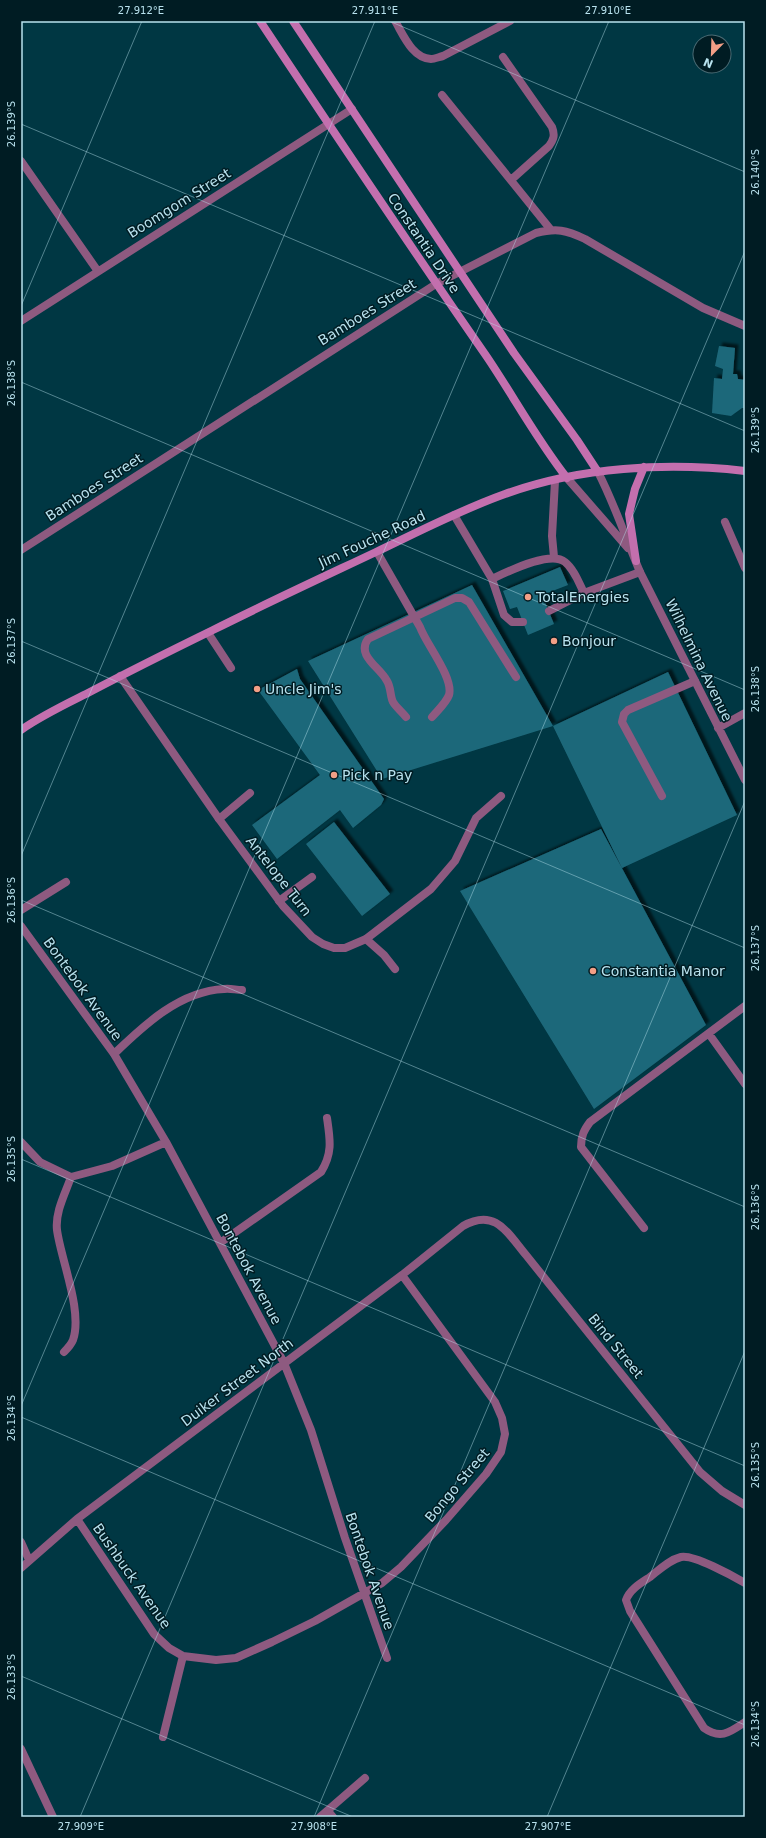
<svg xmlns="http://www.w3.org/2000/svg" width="766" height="1838" font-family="'DejaVu Sans',sans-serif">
  <defs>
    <filter id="shadow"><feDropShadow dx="3.5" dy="-3.5" stdDeviation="1" flood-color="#0009"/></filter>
  </defs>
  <rect width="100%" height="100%" fill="#003743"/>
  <path fill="#1e687a" filter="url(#shadow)" d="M 719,346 L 735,348 L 733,374 L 737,374 L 738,379 L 745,380 L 745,408 L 742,408 L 731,416 L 712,413 L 714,378 L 722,379 L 723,369 L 715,366 Z
    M 560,567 L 568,585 L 542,595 L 554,624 L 528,635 L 517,607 L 510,609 L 503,591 Z
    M 472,585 L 553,726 L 382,779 L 308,661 Z
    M 297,669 L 300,679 L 384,799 L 381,805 L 353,828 L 340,810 L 277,859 L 252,825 L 320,775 L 258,690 Z
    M 668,672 L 737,815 L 622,868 L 553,726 Z
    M 334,822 L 390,894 L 362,916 L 306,844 Z
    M 601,829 L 706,1025 L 594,1109 L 460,891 Z"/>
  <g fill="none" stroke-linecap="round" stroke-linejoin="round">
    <path stroke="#8e5a80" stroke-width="8" d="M 454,515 L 492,579 C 507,572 550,550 565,562 C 574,569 579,583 584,593 L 640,572
      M 725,522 L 745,568
      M 377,552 L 420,627 C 426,644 454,678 449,695 C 446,703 438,710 432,717
      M 554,557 L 552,536 L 555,481
      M 492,579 L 504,615 L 512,622 L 523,622
      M 549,611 L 584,593
      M 208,633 L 231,668
      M 406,717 C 402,712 396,707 393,702 C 390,696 391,687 387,681 C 380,667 356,656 368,639 L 455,598 L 462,598 L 469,602 L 516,677
      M 662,796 L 622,722 L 624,714 L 628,710 L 695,681
      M 219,819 L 250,793
      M 279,901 L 312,877
      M 366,939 L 384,955 L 395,969"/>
    <path stroke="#8e5a80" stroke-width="8" d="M 395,21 C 403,34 412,58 431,59 C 434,59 439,57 443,56 L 510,21
      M 503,57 L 552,127 C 555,135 554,139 549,146 L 511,180
      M 442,95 L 551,230
      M 21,161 L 97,270
      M 21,321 L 352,109
      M 598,472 C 615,505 626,539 640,572 L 745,780
      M 567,478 L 628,548
      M 21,550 L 436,284 L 536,233 C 557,228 566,230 585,239 L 703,308 L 745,326
      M 120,676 L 219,819 L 283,906 L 312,937 L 323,944 L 334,948 L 345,948 L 366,939 L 431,889 L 455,861 L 476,818 L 501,796
      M 718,728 L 745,713
      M 21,910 L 66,882
      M 21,926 L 114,1054 L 166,1142 L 284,1363 L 311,1430 L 345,1538 L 387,1658
      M 709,1034 L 745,1084
      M 114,1054 C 144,1025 180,991 224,989 C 230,988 236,990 242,990
      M 21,1142 L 40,1162 L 71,1177 L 112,1166 L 166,1142
      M 644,1228 L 581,1147 C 581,1136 584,1130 590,1122 L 745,1006
      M 220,1243 L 321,1172 C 333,1153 330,1139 327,1118
      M 64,1352 C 67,1349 71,1345 73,1340 C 83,1311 61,1260 57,1230 C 55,1212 65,1194 71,1177
      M 77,1519 L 154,1634 L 169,1648 L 183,1656 L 216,1660 L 236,1658 L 272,1642 L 315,1621 L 382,1583 L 401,1567 L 446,1520 L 486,1474 L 501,1452 L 505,1434 L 502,1418 L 495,1402 L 402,1275
      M 21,1542 L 29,1560
      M 21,1568 L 77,1519 L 402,1275 L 463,1226 C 495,1208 507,1232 526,1255 L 700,1472 L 722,1491 L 745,1505
      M 745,1583 C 733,1576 693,1554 681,1557 C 669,1560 659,1570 650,1577 C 641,1583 630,1589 626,1600 L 630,1611 L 704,1728 C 721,1740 730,1732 745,1722
      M 163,1737 L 183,1656
      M 21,1749 L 53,1817
      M 328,1811 L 333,1817
      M 320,1817 L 365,1778"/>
    <path stroke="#c36fae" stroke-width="8" d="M 260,21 C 335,134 410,246 487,357 C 514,397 537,440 567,478
      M 293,21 L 514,353 L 577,440 L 598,472
      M 636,561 L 629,514 L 635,489 L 644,467
      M 21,730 C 41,716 64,705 86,694 C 128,672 170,651 213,630 C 267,603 321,578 376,552 C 418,532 460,510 505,494 C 580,467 666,462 745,471"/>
  </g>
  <path fill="none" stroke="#b8e2ee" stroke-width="1" stroke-opacity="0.45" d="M 389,21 L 745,172M 21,124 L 745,431M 21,306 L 142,21M 21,382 L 745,690M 21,641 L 745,948M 21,856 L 375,21M 21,900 L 745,1207M 21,1159 L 745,1466M 21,1406 L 609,21M 21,1417 L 745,1725M 21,1676 L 353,1817M 80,1817 L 745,251M 314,1817 L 745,801M 547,1817 L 745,1351"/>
  <g fill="#f39f86" stroke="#001c23" stroke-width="1.5">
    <circle cx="528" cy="597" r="4"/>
    <circle cx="554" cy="641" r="4"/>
    <circle cx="257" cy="689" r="4"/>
    <circle cx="334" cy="775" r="4"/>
    <circle cx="593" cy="971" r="4"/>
  </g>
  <g text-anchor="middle" stroke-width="3" stroke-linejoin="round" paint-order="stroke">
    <g font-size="14" fill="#b8e2ee" stroke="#001c23">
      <text transform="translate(179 203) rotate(-32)" y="5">Boomgom Street</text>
      <text transform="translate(424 243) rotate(56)" y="5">Constantia Drive</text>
      <text transform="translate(367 312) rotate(-32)" y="5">Bamboes Street</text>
      <text transform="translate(94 487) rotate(-33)" y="5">Bamboes Street</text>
      <text transform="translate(372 539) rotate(-25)" y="5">Jim Fouche Road</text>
      <text transform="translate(699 660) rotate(64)" y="5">Wilhelmina Avenue</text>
      <text transform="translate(279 876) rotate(52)" y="5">Antelope Turn</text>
      <text transform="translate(83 989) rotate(54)" y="5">Bontebok Avenue</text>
      <text transform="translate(249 1269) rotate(62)" y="5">Bontebok Avenue</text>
      <text transform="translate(616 1346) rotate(51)" y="5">Bind Street</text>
      <text transform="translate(237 1382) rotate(-37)" y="5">Duiker Street North</text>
      <text transform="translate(457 1485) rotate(-50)" y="5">Bongo Street</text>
      <text transform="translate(370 1571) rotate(71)" y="5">Bontebok Avenue</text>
      <text transform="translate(132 1576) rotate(55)" y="5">Bushbuck Avenue</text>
    </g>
    <g font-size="14" fill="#b8e2ee" stroke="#001c23" text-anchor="start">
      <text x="536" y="602">TotalEnergies</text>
      <text x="562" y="646">Bonjour</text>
      <text x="265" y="694">Uncle Jim's</text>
      <text x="342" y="780">Pick n Pay</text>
      <text x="601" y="976">Constantia Manor</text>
    </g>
  </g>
  <rect width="766" height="1838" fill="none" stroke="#001c23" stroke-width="44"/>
  <g transform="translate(712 54) rotate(203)"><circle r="19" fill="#001c23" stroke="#4a6b74"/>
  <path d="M0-3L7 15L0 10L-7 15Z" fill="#f39f86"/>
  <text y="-6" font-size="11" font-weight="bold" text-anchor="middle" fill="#b8e2ee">N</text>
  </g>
  <rect x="22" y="22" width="722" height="1794" fill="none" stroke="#b8e2ee" stroke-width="1.5"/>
  <g font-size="10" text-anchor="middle" fill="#b8e2ee">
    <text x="141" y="14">27.912°E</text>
    <text x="375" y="14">27.911°E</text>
    <text x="608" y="14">27.910°E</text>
    <text transform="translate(11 124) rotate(-90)" y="4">26.139°S</text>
    <text transform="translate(755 172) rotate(-90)" y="4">26.140°S</text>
    <text transform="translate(11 383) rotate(-90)" y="4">26.138°S</text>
    <text transform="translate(755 430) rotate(-90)" y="4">26.139°S</text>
    <text transform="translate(11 641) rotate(-90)" y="4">26.137°S</text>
    <text transform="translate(755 689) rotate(-90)" y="4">26.138°S</text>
    <text transform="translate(11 900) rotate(-90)" y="4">26.136°S</text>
    <text transform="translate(755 948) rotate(-90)" y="4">26.137°S</text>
    <text transform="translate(11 1159) rotate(-90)" y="4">26.135°S</text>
    <text transform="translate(755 1207) rotate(-90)" y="4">26.136°S</text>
    <text transform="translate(11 1418) rotate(-90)" y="4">26.134°S</text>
    <text transform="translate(755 1465) rotate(-90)" y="4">26.135°S</text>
    <text transform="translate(11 1677) rotate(-90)" y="4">26.133°S</text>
    <text transform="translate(755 1724) rotate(-90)" y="4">26.134°S</text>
    <text x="81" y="1830">27.909°E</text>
    <text x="314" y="1830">27.908°E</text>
    <text x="548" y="1830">27.907°E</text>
  </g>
</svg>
